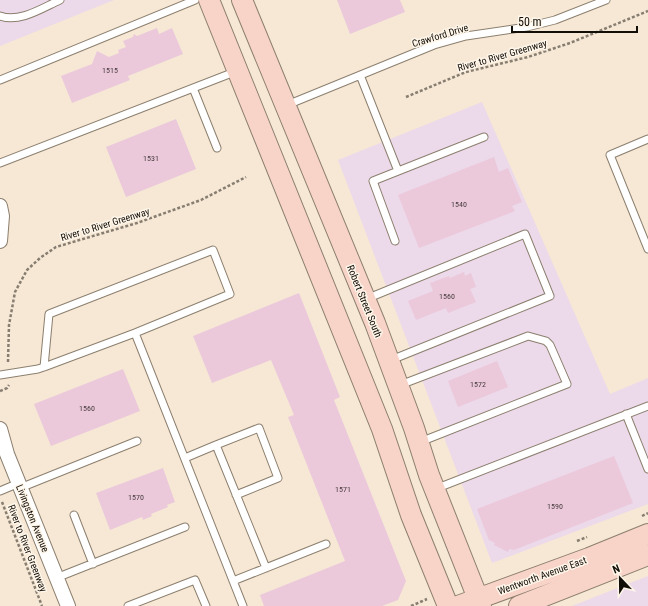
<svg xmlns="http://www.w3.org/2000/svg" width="648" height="606" font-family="'Roboto Condensed',sans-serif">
  <rect width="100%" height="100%" fill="#f6e8d5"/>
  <path fill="#ecd9ea" d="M 0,0 L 114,0 L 0,46 Z
    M 482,102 L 610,394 L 648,378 L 648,504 L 492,563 L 338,160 Z
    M 648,576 L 648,606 L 572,606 Z"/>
  <path fill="#ebc9db" d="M 337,0 L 400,0 L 405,12 L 350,34 Z
    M 157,28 L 159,34 L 172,28 L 183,54 L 128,76 L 130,80 L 72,103 L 61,76 L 92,64 L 97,51 L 109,57 L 119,53 L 118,50 L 126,47 L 123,41 L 133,37 L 134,34 L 137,36 Z
    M 176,119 L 196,169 L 126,197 L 106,147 Z
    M 494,157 L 499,172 L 508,168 L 522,202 L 512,206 L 515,211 L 419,248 L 398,195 Z
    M 464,272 L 465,276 L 471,273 L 476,287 L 470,289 L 476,302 L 448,313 L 446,308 L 416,320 L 408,301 L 433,291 L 430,283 L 449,276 L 450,278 Z
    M 299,293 L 340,397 L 334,400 L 406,581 L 398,600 L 382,606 L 264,606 L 260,595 L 345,561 L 288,417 L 294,415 L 271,360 L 212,383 L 193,336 Z
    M 497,361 L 508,387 L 458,407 L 448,381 Z
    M 123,369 L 140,411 L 51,446 L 34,404 Z
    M 614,456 L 633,503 L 514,550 L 509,549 L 508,552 L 494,545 L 495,543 L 489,540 L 477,509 Z
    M 163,468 L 175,502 L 167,505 L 168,507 L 151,514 L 152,516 L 143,520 L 142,517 L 110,530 L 96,493 Z"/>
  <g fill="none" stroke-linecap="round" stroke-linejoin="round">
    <defs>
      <path id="lane" d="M 0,16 C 20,23 42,8 60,0
        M 360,75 L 398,171
        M 0,80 L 195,0
        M 193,88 L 217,148
        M 287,105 L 434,45 L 466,36 L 527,27 L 555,20 L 606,0
        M 648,139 L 610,155 L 648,249
        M 0,163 L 237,71
        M 395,241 L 373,181 L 484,137
        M 366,299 L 525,234 L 550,296 L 391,360
        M 135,333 L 243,606
        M 0,375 L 38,369 L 44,367 L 135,333 L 230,294 L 213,250 L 49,314 L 44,367
        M 400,385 L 528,336 L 546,341 L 550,345 L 567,384 L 420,442
        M 626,414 L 648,469
        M 216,445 L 259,428 L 278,478 L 236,495
        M 185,458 L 216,445 L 266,568
        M 20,488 L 137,441
        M 435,489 L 648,406
        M 0,491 L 19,483
        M 74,515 L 93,564
        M 56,578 L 185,527
        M 233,581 L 326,544
        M 128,606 L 195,580 L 206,606"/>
      <path id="street" d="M 0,206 L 2,216 L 0,241
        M 0,429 L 7,454 L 68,606"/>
      <path id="secondary" d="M 209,0 L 382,429 L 411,515 L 448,606
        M 242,0 L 375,323 L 414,428 L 429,475 L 481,606
        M 458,606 L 589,558 L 648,534
        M 519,606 L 648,555"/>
    </defs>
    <use href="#lane" stroke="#8c7f6e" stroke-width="9"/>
    <use href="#street" stroke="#8c7f6e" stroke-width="16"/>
    <use href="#secondary" stroke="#8c7f6e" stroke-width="22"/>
    <path stroke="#877e71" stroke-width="2.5" stroke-dasharray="3 2" stroke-linecap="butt" d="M 406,97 L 466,72 L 528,57 L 570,43 L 648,11
      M 8,362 L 9,325 L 15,292 L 27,270 L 40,258 L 56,247 L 137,223 L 201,200 L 246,177
      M 0,391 L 7,388 L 9,385
      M 2,502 L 42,606
      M 642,516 L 648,513
      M 577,541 L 587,537
      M 411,606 L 427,599"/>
    <use href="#lane" stroke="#fff" stroke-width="7"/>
    <use href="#street" stroke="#fff" stroke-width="14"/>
    <use href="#secondary" stroke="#f8d3c8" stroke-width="20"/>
  </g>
  <g text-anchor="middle" stroke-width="3" stroke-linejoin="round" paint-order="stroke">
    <g font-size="8" fill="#483c3c">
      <text x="110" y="73">1515</text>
      <text x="151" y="161">1531</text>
      <text x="459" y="207">1540</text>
      <text x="447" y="299">1560</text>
      <text x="478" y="387">1572</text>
      <text x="87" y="411">1560</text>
      <text x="343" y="492">1571</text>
      <text x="136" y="500">1570</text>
      <text x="555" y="509">1590</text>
    </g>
    <g font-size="10" fill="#110d07" stroke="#fff6ea">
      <text transform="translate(440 35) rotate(-17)" y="4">Crawford Drive</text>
      <text transform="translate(502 55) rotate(-16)" y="4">River to River Greenway</text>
      <text transform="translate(105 224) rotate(-17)" y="4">River to River Greenway</text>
      <text transform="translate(365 301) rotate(68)" y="4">Robert Street South</text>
      <text transform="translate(33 518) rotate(68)" y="4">Livingston Avenue</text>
      <text transform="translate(28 548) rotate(69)" y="4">River to River Greenway</text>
      <text transform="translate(542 575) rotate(-20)" y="4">Wentworth Avenue East</text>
    </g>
  </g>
  <g transform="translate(620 578) rotate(338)" stroke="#fff6ea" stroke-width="3" paint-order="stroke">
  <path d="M0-3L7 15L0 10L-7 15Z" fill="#110d07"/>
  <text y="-6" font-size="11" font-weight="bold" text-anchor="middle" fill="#110d07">N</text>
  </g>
  <path d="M512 26v6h125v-6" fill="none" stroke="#110d07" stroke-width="2"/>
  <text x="518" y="26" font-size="12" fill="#110d07" stroke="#fff6ea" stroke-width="3" paint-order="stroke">50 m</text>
</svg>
